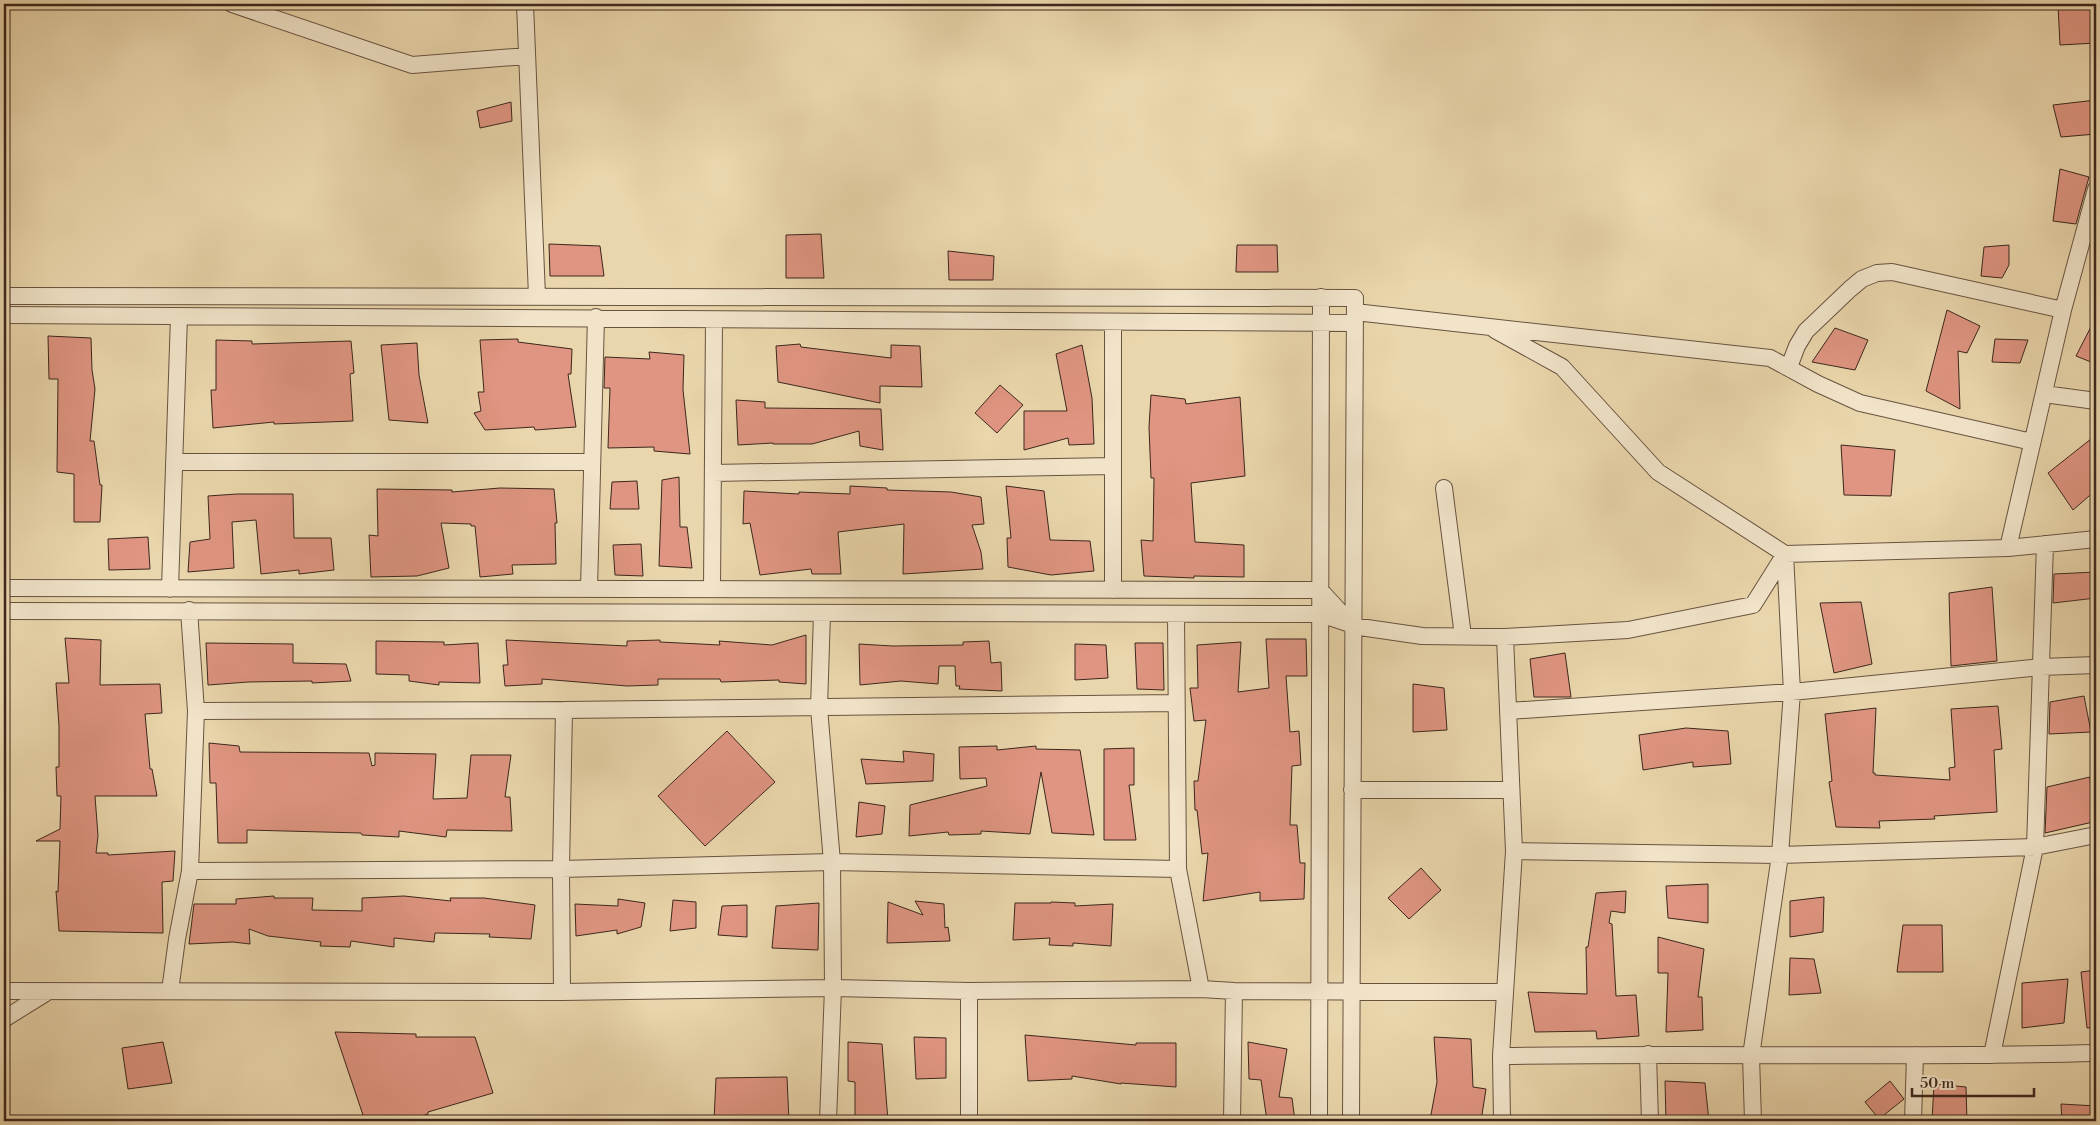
<svg xmlns="http://www.w3.org/2000/svg" width="2100" height="1125" font-family="'Libre Bodoni',serif">
  <rect width="100%" height="100%" fill="#ead6ac"/>
  <filter id="stains"><feTurbulence type="fractalNoise" baseFrequency=".004" numOctaves="4"/><feColorMatrix values="0 0 0 0 .2 0 0 0 0 .09 0 0 0 0 .02 0 0 0 .5 -.17"/></filter>
  <radialGradient id="worn" r=".72"><stop offset=".6" stop-color="#630" stop-opacity="0"/><stop offset="1" stop-color="#630" stop-opacity=".3"/></radialGradient>
  <path fill="#df9581" stroke="#3c271c" d="M 2096,4 L 2096,43 L 2060,45 L 2058,5 Z
    M 2096,100 L 2096,134 L 2061,137 L 2053,105 Z
    M 511,102 L 512,121 L 480,128 L 477,111 Z
    M 2060,169 L 2089,177 L 2076,224 L 2053,221 Z
    M 821,234 L 824,278 L 786,278 L 786,235 Z
    M 549,244 L 600,246 L 604,276 L 550,276 Z
    M 1237,245 L 1277,245 L 1278,272 L 1236,272 Z
    M 2009,245 L 2009,265 L 2002,278 L 1981,276 L 1984,247 Z
    M 948,251 L 994,256 L 993,280 L 949,280 Z
    M 1947,310 L 1980,326 L 1967,353 L 1958,351 L 1960,409 L 1926,391 Z
    M 2096,317 L 2096,364 L 2076,356 Z
    M 1835,328 L 1868,340 L 1855,370 L 1812,362 Z
    M 48,336 L 91,338 L 92,370 L 95,389 L 90,441 L 94,441 L 100,485 L 102,485 L 100,522 L 74,522 L 74,474 L 57,472 L 58,379 L 49,379 Z
    M 518,339 L 518,342 L 572,349 L 571,374 L 568,374 L 576,427 L 535,430 L 534,427 L 485,430 L 474,413 L 481,411 L 478,392 L 484,392 L 480,340 Z
    M 1995,339 L 2028,340 L 2020,363 L 1992,362 Z
    M 216,340 L 252,341 L 252,344 L 351,341 L 354,373 L 350,374 L 353,421 L 274,424 L 274,422 L 213,428 L 211,390 L 216,390 Z
    M 417,343 L 419,375 L 428,423 L 389,420 L 381,345 Z
    M 800,344 L 801,347 L 891,358 L 891,345 L 920,346 L 922,387 L 880,386 L 880,403 L 778,382 L 776,346 Z
    M 1082,345 L 1092,398 L 1094,444 L 1069,445 L 1068,438 L 1024,450 L 1024,411 L 1067,411 L 1056,354 Z
    M 649,352 L 684,355 L 683,390 L 690,454 L 654,451 L 654,447 L 608,448 L 610,388 L 604,388 L 605,357 L 650,359 Z
    M 1000,385 L 1023,405 L 997,433 L 975,413 Z
    M 1151,395 L 1185,399 L 1186,404 L 1240,397 L 1245,476 L 1191,483 L 1195,542 L 1244,545 L 1244,577 L 1194,576 L 1194,578 L 1144,576 L 1141,540 L 1153,541 L 1154,478 L 1151,478 L 1149,427 Z
    M 736,400 L 765,402 L 765,408 L 881,409 L 883,450 L 860,446 L 859,431 L 812,444 L 773,444 L 773,443 L 738,445 Z
    M 2096,435 L 2096,490 L 2073,510 L 2048,473 Z
    M 1841,445 L 1895,450 L 1891,496 L 1844,495 Z
    M 679,477 L 680,527 L 687,527 L 692,568 L 659,566 L 662,480 Z
    M 637,481 L 639,509 L 610,509 L 612,482 Z
    M 850,486 L 887,488 L 887,490 L 951,492 L 981,497 L 984,524 L 972,525 L 981,552 L 983,569 L 903,574 L 904,524 L 838,532 L 841,574 L 812,574 L 811,569 L 760,575 L 750,523 L 743,524 L 744,491 L 799,494 L 799,492 L 850,494 Z
    M 1006,486 L 1044,491 L 1050,540 L 1090,541 L 1094,571 L 1051,575 L 1008,567 L 1007,538 L 1011,538 Z
    M 500,488 L 554,489 L 557,523 L 555,523 L 556,564 L 512,565 L 513,574 L 480,577 L 475,526 L 471,526 L 471,524 L 441,523 L 449,568 L 417,576 L 371,577 L 369,535 L 378,536 L 377,489 L 452,490 L 452,492 Z
    M 237,494 L 293,494 L 294,538 L 331,538 L 334,570 L 299,574 L 299,570 L 261,574 L 256,520 L 232,522 L 234,568 L 188,572 L 190,542 L 210,539 L 208,496 Z
    M 148,537 L 150,569 L 109,570 L 108,539 Z
    M 641,544 L 643,576 L 615,575 L 613,545 Z
    M 2096,572 L 2096,598 L 2053,603 L 2054,574 Z
    M 1992,587 L 1997,661 L 1951,666 L 1949,593 Z
    M 1861,602 L 1872,664 L 1834,673 L 1820,603 Z
    M 806,635 L 806,684 L 779,682 L 779,680 L 721,682 L 720,679 L 658,679 L 658,685 L 627,686 L 542,679 L 542,684 L 505,686 L 503,665 L 508,665 L 506,640 L 627,646 L 627,641 L 660,640 L 660,642 L 720,645 L 719,641 L 772,645 Z
    M 65,638 L 101,640 L 100,685 L 160,684 L 162,713 L 145,714 L 150,769 L 152,769 L 157,796 L 95,796 L 98,836 L 96,853 L 108,853 L 108,855 L 175,851 L 173,881 L 162,882 L 163,933 L 59,931 L 56,891 L 58,892 L 60,841 L 36,841 L 60,829 L 61,796 L 57,796 L 56,767 L 59,767 L 59,726 L 56,683 L 69,683 Z
    M 1266,639 L 1306,639 L 1307,676 L 1286,676 L 1290,732 L 1299,731 L 1301,765 L 1292,766 L 1290,825 L 1297,825 L 1300,863 L 1305,863 L 1304,899 L 1260,901 L 1260,892 L 1203,901 L 1208,853 L 1202,854 L 1197,810 L 1195,810 L 1194,781 L 1198,781 L 1206,720 L 1194,721 L 1190,688 L 1198,688 L 1197,645 L 1241,642 L 1238,692 L 1269,688 Z
    M 376,641 L 444,642 L 444,645 L 478,643 L 480,683 L 439,682 L 439,685 L 409,681 L 409,675 L 376,674 Z
    M 989,641 L 991,663 L 1001,662 L 1002,691 L 959,689 L 960,686 L 956,686 L 955,666 L 939,666 L 938,684 L 901,681 L 860,685 L 859,644 L 893,646 L 963,645 L 963,642 Z
    M 206,643 L 293,644 L 293,663 L 346,664 L 351,681 L 312,683 L 312,681 L 248,682 L 208,685 Z
    M 1135,643 L 1163,643 L 1164,690 L 1137,689 Z
    M 1075,644 L 1106,645 L 1108,678 L 1075,680 Z
    M 1565,653 L 1571,697 L 1534,697 L 1530,659 Z
    M 1413,684 L 1444,688 L 1447,730 L 1413,732 Z
    M 2084,696 L 2091,732 L 2049,734 L 2050,702 Z
    M 1998,706 L 2002,749 L 1994,750 L 1997,812 L 1934,816 L 1935,819 L 1879,821 L 1880,828 L 1836,827 L 1829,782 L 1832,781 L 1825,714 L 1876,708 L 1873,773 L 1875,773 L 1875,775 L 1950,780 L 1949,768 L 1955,767 L 1951,709 Z
    M 1686,728 L 1728,731 L 1731,764 L 1693,767 L 1693,762 L 1643,770 L 1639,735 Z
    M 727,731 L 775,782 L 705,846 L 658,796 Z
    M 209,743 L 239,746 L 240,752 L 369,753 L 372,766 L 375,765 L 375,753 L 436,754 L 433,799 L 467,798 L 471,755 L 511,755 L 505,797 L 510,797 L 512,831 L 447,830 L 446,837 L 399,831 L 399,837 L 362,835 L 361,833 L 247,830 L 247,843 L 218,843 L 216,783 L 210,783 Z
    M 997,746 L 997,750 L 1036,746 L 1036,749 L 1080,750 L 1094,835 L 1052,833 L 1041,772 L 1030,834 L 981,831 L 981,834 L 949,835 L 948,832 L 909,836 L 910,805 L 987,786 L 986,778 L 960,779 L 959,747 Z
    M 1134,748 L 1134,785 L 1129,785 L 1136,840 L 1104,840 L 1104,749 Z
    M 903,751 L 934,754 L 933,781 L 866,784 L 861,759 L 904,762 Z
    M 2090,777 L 2093,822 L 2045,833 L 2047,787 Z
    M 859,802 L 885,806 L 882,834 L 856,837 Z
    M 1421,868 L 1441,890 L 1409,919 L 1388,898 Z
    M 1708,884 L 1708,923 L 1668,918 L 1666,886 Z
    M 1626,891 L 1625,913 L 1611,911 L 1609,923 L 1612,924 L 1616,996 L 1636,995 L 1639,1036 L 1597,1039 L 1596,1031 L 1535,1032 L 1528,992 L 1587,994 L 1586,947 L 1588,947 L 1596,893 Z
    M 274,896 L 274,898 L 313,898 L 312,910 L 362,911 L 362,898 L 404,896 L 451,901 L 450,898 L 484,898 L 535,905 L 531,939 L 489,937 L 490,934 L 435,933 L 434,942 L 394,938 L 394,947 L 351,941 L 350,947 L 320,946 L 321,942 L 268,936 L 249,929 L 250,944 L 233,942 L 189,944 L 194,904 L 236,904 L 236,899 Z
    M 1824,897 L 1823,932 L 1790,937 L 1790,901 Z
    M 618,899 L 645,903 L 641,927 L 617,934 L 617,930 L 576,936 L 575,904 L 618,906 Z
    M 673,900 L 696,902 L 696,928 L 670,931 Z
    M 915,901 L 944,904 L 945,928 L 948,927 L 950,941 L 887,943 L 888,902 L 923,915 Z
    M 1051,902 L 1075,903 L 1075,906 L 1113,904 L 1111,946 L 1073,943 L 1073,946 L 1049,945 L 1050,938 L 1013,940 L 1015,903 L 1051,903 Z
    M 819,903 L 818,950 L 772,948 L 776,906 Z
    M 747,905 L 747,937 L 718,935 L 722,906 Z
    M 1903,925 L 1942,925 L 1943,972 L 1897,972 Z
    M 1658,937 L 1704,949 L 1698,997 L 1702,997 L 1703,1030 L 1666,1032 L 1668,973 L 1658,973 Z
    M 1790,958 L 1814,959 L 1821,993 L 1789,995 Z
    M 2096,970 L 2096,1027 L 2087,1028 L 2081,972 Z
    M 2068,979 L 2064,1023 L 2022,1028 L 2022,983 Z
    M 335,1032 L 416,1034 L 416,1037 L 475,1037 L 493,1093 L 428,1112 L 428,1114 L 406,1121 L 365,1121 Z
    M 1025,1035 L 1136,1045 L 1136,1043 L 1176,1043 L 1176,1087 L 1121,1083 L 1121,1084 L 1072,1076 L 1072,1079 L 1028,1081 Z
    M 914,1037 L 946,1038 L 946,1078 L 916,1079 Z
    M 1434,1037 L 1471,1039 L 1473,1087 L 1486,1089 L 1481,1121 L 1430,1120 L 1437,1082 Z
    M 163,1042 L 172,1083 L 128,1089 L 122,1048 Z
    M 848,1042 L 882,1044 L 888,1121 L 855,1121 L 855,1082 L 848,1081 Z
    M 1248,1042 L 1287,1049 L 1279,1097 L 1292,1098 L 1295,1121 L 1267,1121 L 1261,1080 L 1249,1079 Z
    M 787,1077 L 789,1121 L 714,1121 L 716,1078 Z
    M 1665,1081 L 1705,1083 L 1709,1121 L 1666,1121 Z
    M 1890,1081 L 1904,1099 L 1879,1119 L 1865,1102 Z
    M 1934,1084 L 1966,1087 L 1967,1121 L 1932,1121 Z
    M 2061,1104 L 2096,1106 L 2096,1121 L 2062,1121 Z"/>
  <g fill="none" stroke-linecap="round" stroke-linejoin="round">
    <defs>
      <path id="minor" d="M 232,4 L 412,65 L 527,56
        M 525,4 L 537,296
        M 4,296 L 1355,298 L 1351,1121
        M 1355,312 L 1770,358 L 1818,384 L 1860,403 L 2032,442
        M 4,315 L 1355,323
        M 1113,322 L 1113,590
        M 1495,330 L 1562,367 L 1658,472 L 1785,554 L 2008,548 L 2096,539
        M 1789,367 L 1797,346 L 1806,331 L 1850,289 L 1862,279 L 1877,273 L 1892,272 L 2063,310
        M 2044,394 L 2096,401
        M 174,462 L 591,462
        M 713,473 L 1112,466
        M 1444,488 L 1463,636
        M 2008,548 L 2063,310 L 2096,189
        M 4,588 L 1320,590 L 1353,626 L 1422,636 L 1505,637 L 1628,630 L 1753,605 L 1785,554
        M 170,589 L 179,316
        M 589,589 L 596,317
        M 712,589 L 714,320
        M 4,611 L 1320,614 L 1350,624
        M 822,613 L 819,708 L 832,862 L 833,988 L 828,1121
        M 1176,614 L 1178,869 L 1201,989
        M 196,711 L 564,710 L 1176,703
        M 1508,711 L 1792,692 L 2041,667 L 2096,665
        M 1352,790 L 1511,790
        M 1514,851 L 1780,855 L 2035,847 L 2096,835
        M 190,871 L 561,869 L 832,862 L 1178,869
        M 4,991 L 562,992 L 833,988 L 969,991 L 1201,989 L 1234,991 L 1505,992
        M 170,991 L 177,939 L 190,871 L 196,711 L 189,610
        M 969,991 L 969,1121
        M 562,992 L 561,869 L 564,710
        M 4,1019 L 49,991
        M 1648,1054 L 1650,1121
        M 1992,1055 L 2035,847 L 2045,544
        M 1501,1056 C 1700,1053 1898,1058 2096,1053
        M 1232,1121 L 1234,991
        M 1319,1121 L 1321,297
        M 1502,1121 L 1501,1056 L 1514,851 L 1505,637
        M 1753,1121 L 1751,1056 L 1780,855 L 1792,692 L 1785,554
        M 1913,1121 L 1915,1055"/>
    </defs>
    <use href="#minor" stroke="#685340" stroke-width="18"/>
    <use href="#minor" stroke="#f1e4c9" stroke-width="16"/>
  </g>
  <rect width="2100" height="1125" fill="none" stroke="#ead6ac" stroke-width="20"/>
  <rect x="5" y="5" width="2090" height="1115" fill="none" stroke="#3c271c" stroke-width="2.5"/>
  <rect x="10" y="10" width="2080" height="1105" fill="none" stroke="#3c271c"/>
  <path d="M1912 1088v8h122v-8" fill="none" stroke="#3c271c" stroke-width="2.5"/>
  <text x="1920" y="1088" font-size="15" fill="#3c271c" stroke="#f1e4c9" stroke-width="4" paint-order="stroke">50 m</text>
  <rect width="100%" height="100%" filter="url(#stains)"/>
  <rect width="100%" height="100%" fill="url(#worn)"/>
</svg>
